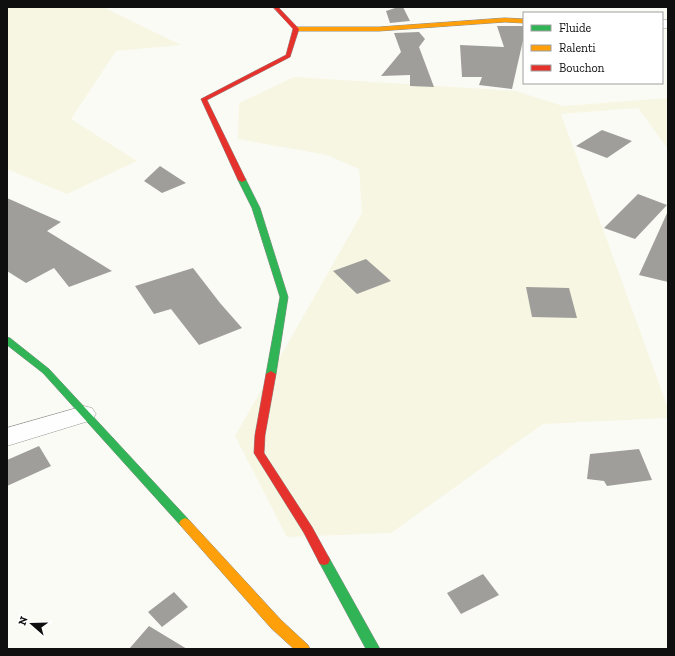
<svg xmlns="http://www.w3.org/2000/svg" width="675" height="656" font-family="'Zilla Slab',serif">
  <rect width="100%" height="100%" fill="#fbfbf6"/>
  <path fill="#f7f6e3" d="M 7,7 L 103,7 L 181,45 L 116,51 L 71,119 L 137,161 L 67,194 L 7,169 Z
    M 294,77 L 516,91 L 563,106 L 668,98 L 668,149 L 638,108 L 561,114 L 668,408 L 668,418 L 543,424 L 391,533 L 287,537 L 235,436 L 362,213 L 359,169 L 327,155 L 238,139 L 239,103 Z"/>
  <path fill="#9f9e9b" d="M 398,7 L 403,7 L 410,21 L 390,23 L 386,11 Z
    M 497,26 L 524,26 L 524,36 L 512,89 L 479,85 L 482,77 L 462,77 L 460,45 L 504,47 Z
    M 419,32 L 425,39 L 419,47 L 434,87 L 410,86 L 410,75 L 381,76 L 401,52 L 394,33 Z
    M 602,130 L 632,141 L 607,158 L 576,146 Z
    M 160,166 L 186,183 L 162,193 L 144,181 Z
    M 638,194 L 667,205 L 635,239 L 604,228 Z
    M 7,198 L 61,222 L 47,231 L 112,271 L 69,287 L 54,268 L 26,283 L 7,271 Z
    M 668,211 L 668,282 L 639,275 Z
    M 366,259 L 391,281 L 357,294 L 333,271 Z
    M 193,268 L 220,303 L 242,328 L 199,345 L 171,309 L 154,314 L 135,286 Z
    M 526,287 L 569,288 L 577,318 L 532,317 Z
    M 39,446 L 51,466 L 7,486 L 7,460 Z
    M 639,449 L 652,480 L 607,486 L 604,481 L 587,479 L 590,454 Z
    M 483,574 L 499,595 L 461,614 L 447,593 Z
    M 174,592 L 188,607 L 162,627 L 148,612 Z
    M 149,626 L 187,649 L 129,649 Z"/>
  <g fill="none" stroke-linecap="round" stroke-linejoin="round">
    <defs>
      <path id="street" d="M 662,20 L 668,20 L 668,28 L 662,28 Z
        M 84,406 L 92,408 L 96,414 L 92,420 L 7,446 L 7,428 Z"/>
      <path id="fast" d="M 239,178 L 245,178 L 260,208 L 288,297 L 276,374 L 271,377 L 266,374 L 280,297 L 252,208 L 238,180 Z
        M 7,337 L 10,338 L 49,369 L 189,520 L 191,523 L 189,526 L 185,528 L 181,526 L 43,373 L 7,345 Z
        M 324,555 L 328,556 L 380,649 L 366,649 L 318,560 L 320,556 Z"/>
      <path id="slow" d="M 505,18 L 524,19 L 524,23 L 505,22 L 379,31 L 296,31 L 293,29 L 296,27 L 379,27 Z
        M 185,518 L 189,520 L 281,620 L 308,645 L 310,649 L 294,649 L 271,628 L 181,526 L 179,523 L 181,520 Z"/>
      <path id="jam" d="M 273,7 L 278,7 L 299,29 L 290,57 L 207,100 L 246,180 L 242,182 L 238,180 L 201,99 L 286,55 L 293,29 Z
        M 271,371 L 276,374 L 265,435 L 264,453 L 312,527 L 328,556 L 330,560 L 328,564 L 324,565 L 320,564 L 304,533 L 254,453 L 255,435 L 266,374 Z"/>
    </defs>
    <use href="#street" stroke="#959593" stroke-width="1"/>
    <use href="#fast" stroke="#8c8c8a" stroke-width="1"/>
    <use href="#slow" stroke="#8c8c8a" stroke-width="1"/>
    <use href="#jam" stroke="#8c8c8a" stroke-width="1"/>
    <use href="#street" fill="#fefefe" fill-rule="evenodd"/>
    <use href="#fast" fill="#30b455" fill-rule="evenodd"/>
    <use href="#slow" fill="#ff9f0a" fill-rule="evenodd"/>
    <use href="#jam" fill="#e5322d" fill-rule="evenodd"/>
  </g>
  <rect width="675" height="656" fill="none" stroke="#0f0f0f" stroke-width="16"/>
  <rect x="523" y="12" width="140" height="72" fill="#ffffff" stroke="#9f9f9f"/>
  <rect x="531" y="25" width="20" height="6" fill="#30b455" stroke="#9f9f9f"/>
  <text x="559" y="32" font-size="12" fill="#0f0f0f">Fluide</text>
  <rect x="531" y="45" width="20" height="6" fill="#ff9f0a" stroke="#9f9f9f"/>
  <text x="559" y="52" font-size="12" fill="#0f0f0f">Ralenti</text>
  <rect x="531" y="65" width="20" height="6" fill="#e5322d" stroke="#9f9f9f"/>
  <text x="559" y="72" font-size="12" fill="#0f0f0f">Bouchon</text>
  <g transform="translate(32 624) rotate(290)" stroke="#ffffff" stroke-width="3" paint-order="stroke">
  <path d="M0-3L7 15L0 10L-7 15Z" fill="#0f0f0f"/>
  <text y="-6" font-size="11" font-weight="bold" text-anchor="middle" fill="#0f0f0f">N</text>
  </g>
</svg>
